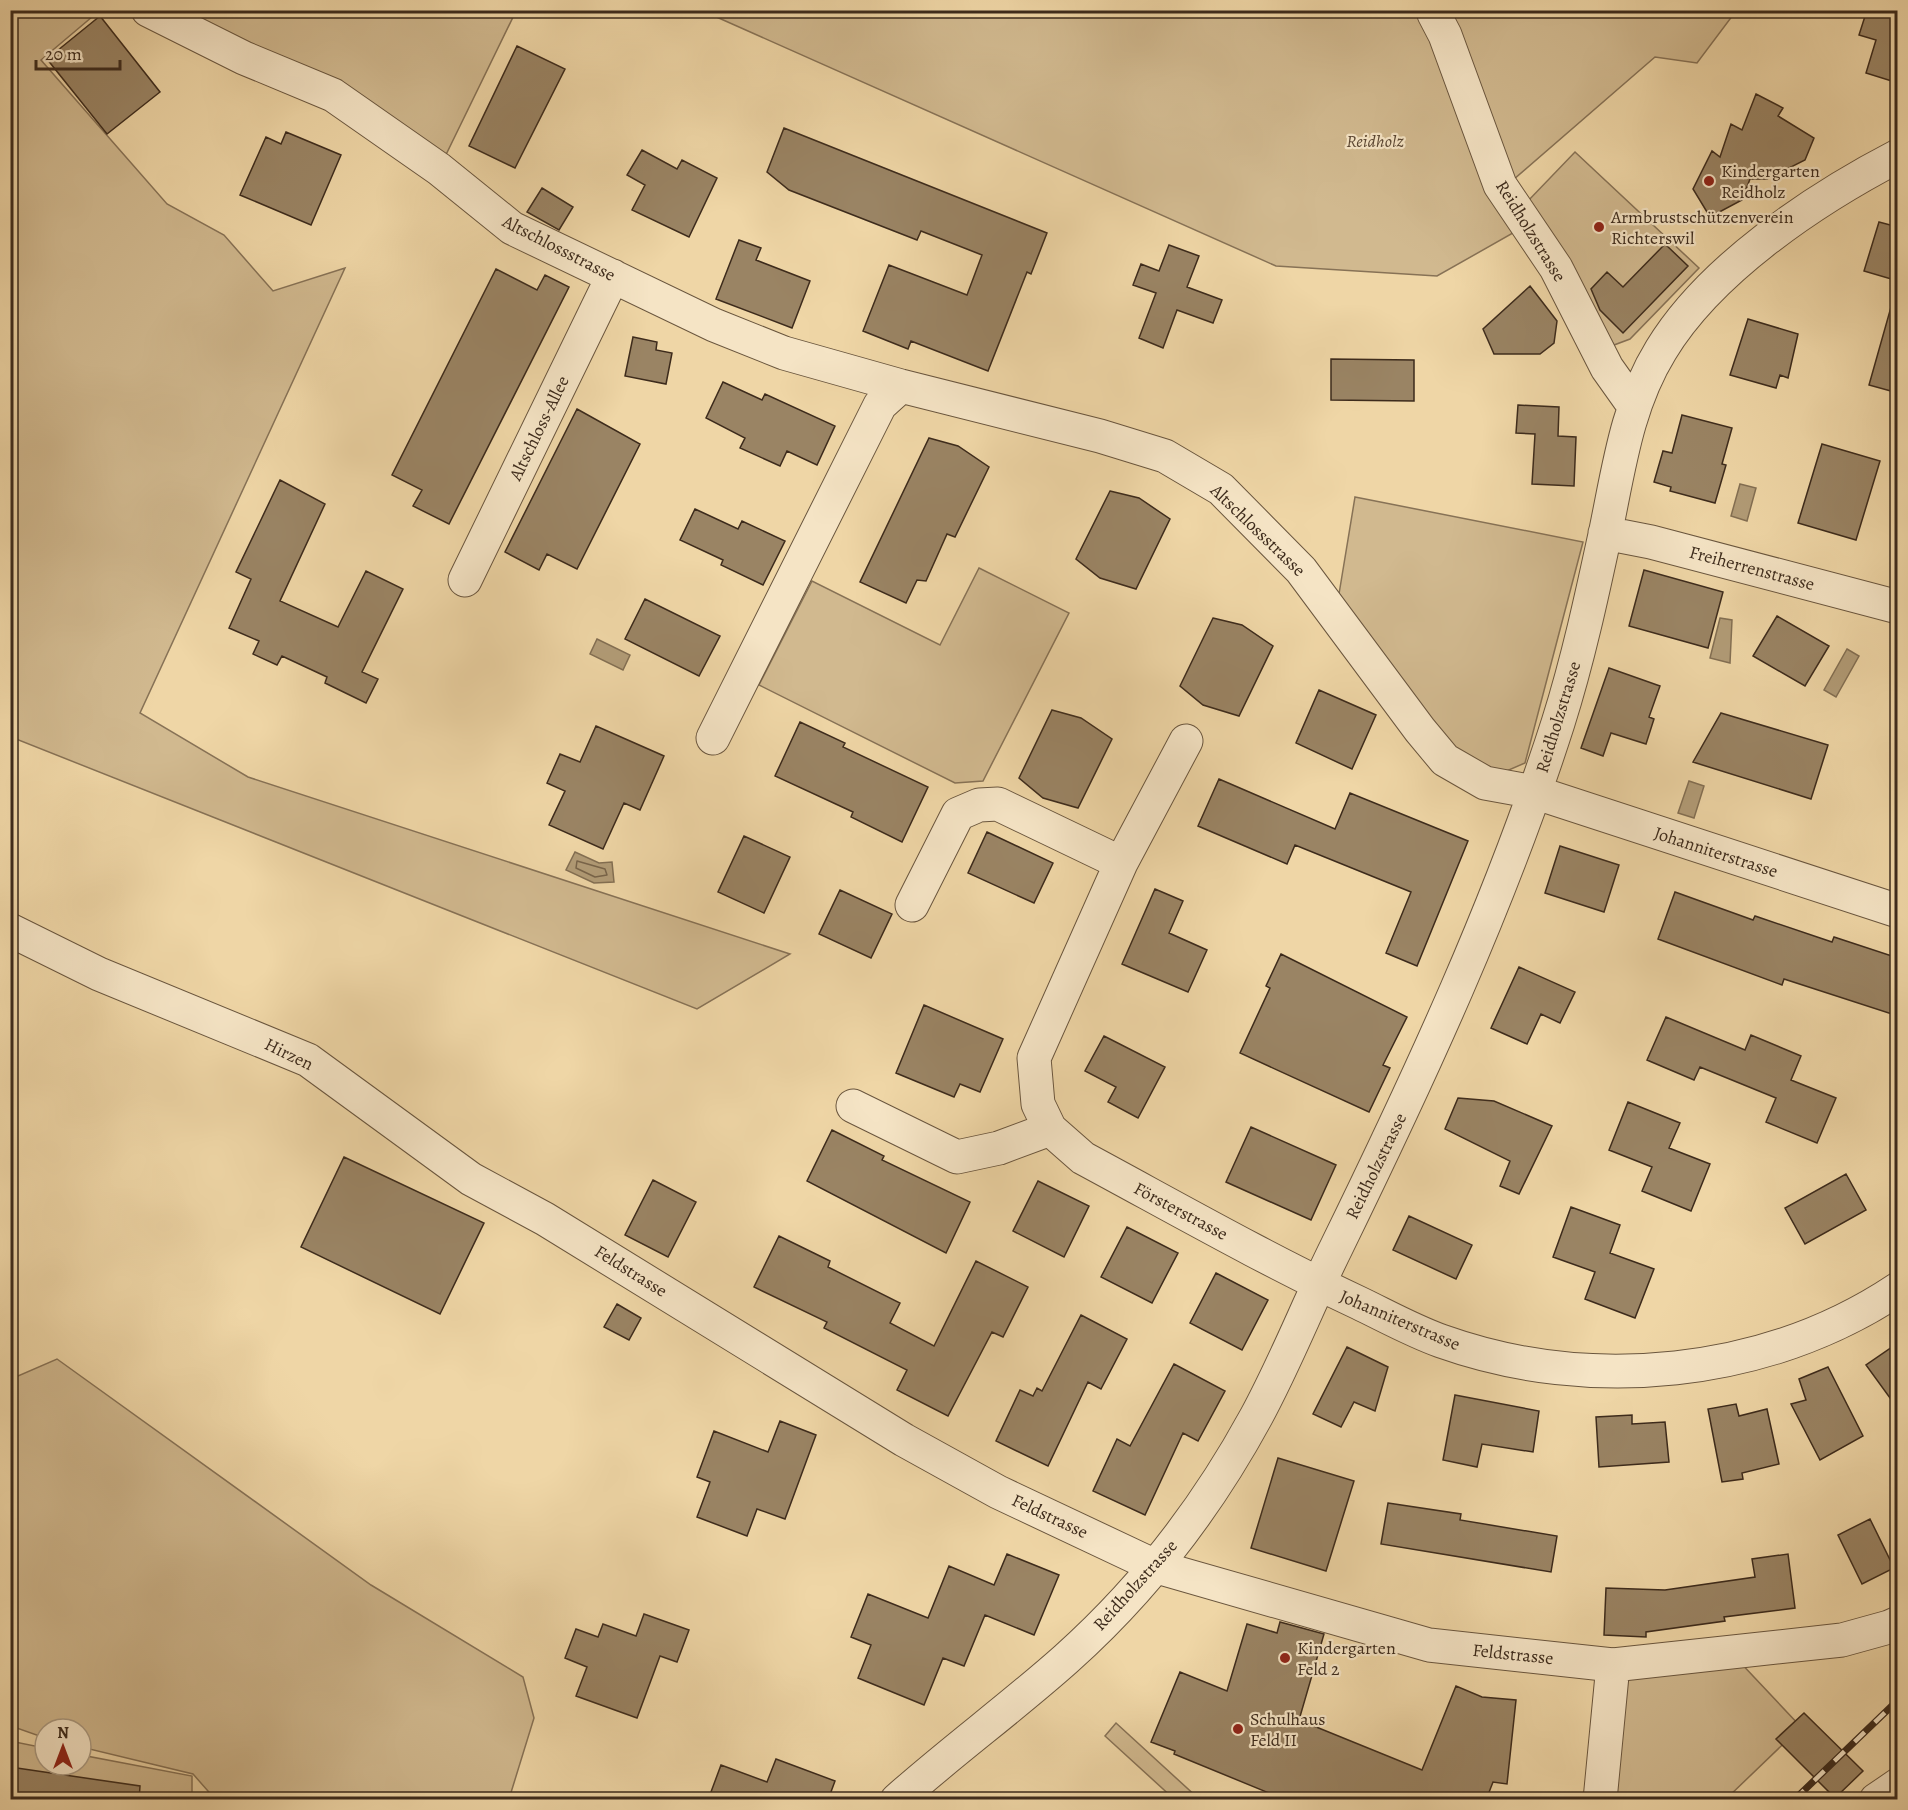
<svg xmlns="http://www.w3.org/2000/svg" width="1908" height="1810" font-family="Alegreya,serif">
  <rect width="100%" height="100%" fill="#efd6a6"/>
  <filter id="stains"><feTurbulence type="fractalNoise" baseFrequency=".00333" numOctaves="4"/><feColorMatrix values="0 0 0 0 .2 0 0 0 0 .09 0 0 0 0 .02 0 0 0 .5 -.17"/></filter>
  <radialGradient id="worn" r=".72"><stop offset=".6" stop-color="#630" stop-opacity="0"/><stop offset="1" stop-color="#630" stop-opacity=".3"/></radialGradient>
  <path fill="#d1b98f" stroke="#877256" stroke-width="1.5" d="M 10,11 L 99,11 L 41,60 L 167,204 L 224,235 L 273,291 L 345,268 L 140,713 L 248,777 L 790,954 L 697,1009 L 11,737 Z
    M 148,11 L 516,11 L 439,169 Z
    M 703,11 L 1736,11 L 1697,63 L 1655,57 L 1498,193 L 1520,229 L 1437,276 L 1276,266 Z
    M 1575,152 L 1699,268 L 1630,339 L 1614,345 L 1525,204 Z
    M 1355,497 L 1583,542 L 1525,763 L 1502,773 L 1446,745 L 1339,594 Z
    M 979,568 L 1069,613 L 983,781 L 955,783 L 759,685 L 812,581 L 940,645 Z
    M 57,1359 L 371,1585 L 523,1677 L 534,1718 L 509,1799 L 215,1799 L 193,1774 L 81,1747 L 81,1729 L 45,1729 L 45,1738 L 11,1726 L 11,1379 Z
    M 1737,1659 L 1801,1727 L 1726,1799 L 1605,1800 L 1618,1670 Z
    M 1116,1723 L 1199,1799 L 1174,1799 L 1105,1736 Z
    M 10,1741 L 45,1748 L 45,1765 L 81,1765 L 81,1755 L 192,1776 L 192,1799 L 11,1799 Z"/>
  <path fill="#b29c77" stroke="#836f53" stroke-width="1.5" d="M 1740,484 L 1756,488 L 1747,521 L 1731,516 Z
    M 1720,618 L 1732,620 L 1730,663 L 1710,658 Z
    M 597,639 L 630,655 L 623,670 L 590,654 Z
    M 1847,649 L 1859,656 L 1836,697 L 1824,690 Z
    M 1689,781 L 1704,786 L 1694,818 L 1678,813 Z
    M 575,852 L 599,863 L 612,862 L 614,882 L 594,883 L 566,870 Z"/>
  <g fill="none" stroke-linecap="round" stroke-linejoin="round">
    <path stroke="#78644a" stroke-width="1.5" d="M 577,861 L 605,869 L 607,875 L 595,877 L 576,868 Z"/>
  </g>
  <path fill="#9a8464" stroke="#3d2b1c" stroke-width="1.5" d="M 1867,10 L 1898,10 L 1898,83 L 1866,73 L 1876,40 L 1859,35 Z
    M 100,16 L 160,92 L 107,134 L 47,59 Z
    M 517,46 L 565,69 L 515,168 L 469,146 Z
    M 1756,94 L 1783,108 L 1778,116 L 1814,138 L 1805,160 L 1767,179 L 1750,179 L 1742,200 L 1710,217 L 1693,189 L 1712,151 L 1720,157 L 1731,124 L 1742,130 Z
    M 784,128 L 1047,233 L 1031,274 L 1027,272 L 988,371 L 911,341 L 908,349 L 863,331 L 889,265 L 967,295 L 982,255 L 921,231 L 917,240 L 789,190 L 767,172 Z
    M 286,132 L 341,155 L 311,225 L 240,195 L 266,137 L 281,144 Z
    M 642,150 L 677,169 L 682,160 L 717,178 L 689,237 L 632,210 L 645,185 L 627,175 Z
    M 542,188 L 573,207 L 559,230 L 527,212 Z
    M 1879,222 L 1898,227 L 1898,281 L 1864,271 Z
    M 739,240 L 761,248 L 756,260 L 810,281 L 792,328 L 716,299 Z
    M 1665,244 L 1688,266 L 1623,333 L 1600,310 L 1591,289 L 1607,272 L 1623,287 Z
    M 1169,245 L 1199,256 L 1187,287 L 1222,300 L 1213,323 L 1177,310 L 1163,348 L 1139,338 L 1156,293 L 1133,285 L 1141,264 L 1159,271 Z
    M 496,269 L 537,290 L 545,275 L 569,287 L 449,524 L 413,506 L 422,490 L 392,475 Z
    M 1530,286 L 1557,321 L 1554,343 L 1540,354 L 1494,354 L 1483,329 Z
    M 1891,307 L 1898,308 L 1898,393 L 1869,385 Z
    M 1748,319 L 1798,334 L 1788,378 L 1780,375 L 1776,388 L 1730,375 Z
    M 633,337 L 657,342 L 656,350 L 672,353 L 666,384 L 625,376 Z
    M 1331,359 L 1414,360 L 1414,401 L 1331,400 Z
    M 723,382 L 762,400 L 765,394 L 835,426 L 817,465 L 787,451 L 780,466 L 740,448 L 745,438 L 706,418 Z
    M 1518,405 L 1559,407 L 1558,436 L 1576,437 L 1574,486 L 1532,484 L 1535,434 L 1516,433 Z
    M 577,409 L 640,444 L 577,569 L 547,554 L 539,570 L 505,552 Z
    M 1682,415 L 1732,428 L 1722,464 L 1726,465 L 1715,503 L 1670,491 L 1671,487 L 1654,482 L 1663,451 L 1672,453 Z
    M 929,438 L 958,446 L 989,467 L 955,537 L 947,534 L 926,581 L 917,580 L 906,603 L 860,582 Z
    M 1822,444 L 1880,461 L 1856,540 L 1798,523 Z
    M 280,480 L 325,504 L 280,601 L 338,627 L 366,571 L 403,589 L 362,672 L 378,679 L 366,703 L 325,683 L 327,677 L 282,656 L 277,665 L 253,654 L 259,641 L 229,628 L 251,579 L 236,572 Z
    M 1110,491 L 1139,498 L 1170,519 L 1136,589 L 1100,578 L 1076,559 Z
    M 695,509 L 738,529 L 742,521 L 785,541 L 763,585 L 721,565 L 723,560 L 680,540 Z
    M 1644,570 L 1723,592 L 1708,648 L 1629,626 Z
    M 645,599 L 720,636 L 699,676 L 625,639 Z
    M 1777,616 L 1829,646 L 1805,686 L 1753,656 Z
    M 1213,618 L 1242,625 L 1273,646 L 1239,716 L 1203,705 L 1180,686 Z
    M 1609,668 L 1660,686 L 1649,717 L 1654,719 L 1646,744 L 1611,733 L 1603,756 L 1581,748 Z
    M 1319,690 L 1376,715 L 1352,769 L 1296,743 Z
    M 1052,710 L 1081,718 L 1112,739 L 1078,808 L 1043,798 L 1019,778 Z
    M 1721,713 L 1828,745 L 1811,799 L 1693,762 Z
    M 800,722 L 845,743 L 843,747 L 928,787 L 902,842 L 851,817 L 853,812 L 775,776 Z
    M 596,726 L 664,756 L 640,810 L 624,803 L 603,849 L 549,825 L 565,791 L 547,783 L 560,754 L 580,762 Z
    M 1219,779 L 1335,829 L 1350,793 L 1468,841 L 1417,966 L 1386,953 L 1411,892 L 1295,845 L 1287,864 L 1198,826 Z
    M 987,832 L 1053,863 L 1034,903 L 968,873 Z
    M 744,836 L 790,857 L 764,913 L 718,892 Z
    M 1560,846 L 1619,865 L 1604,912 L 1545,893 Z
    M 1155,889 L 1183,901 L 1169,933 L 1207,950 L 1188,992 L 1122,964 Z
    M 840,890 L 892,914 L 871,958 L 819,934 Z
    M 1675,892 L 1753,920 L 1755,916 L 1832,942 L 1834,937 L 1898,958 L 1898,1016 L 1784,979 L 1782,985 L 1658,939 Z
    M 1281,954 L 1407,1017 L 1383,1065 L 1390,1068 L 1369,1112 L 1240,1053 L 1270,988 L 1266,986 Z
    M 1519,967 L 1575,992 L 1560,1023 L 1541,1014 L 1527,1044 L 1491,1028 Z
    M 924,1005 L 1003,1039 L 980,1092 L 960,1084 L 954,1097 L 896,1073 Z
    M 1666,1017 L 1745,1050 L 1751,1035 L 1801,1056 L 1791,1080 L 1836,1098 L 1817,1143 L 1766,1122 L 1776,1098 L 1700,1067 L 1694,1080 L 1647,1060 Z
    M 1104,1036 L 1165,1067 L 1138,1118 L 1108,1102 L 1116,1087 L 1085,1071 Z
    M 1458,1098 L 1494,1101 L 1552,1126 L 1519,1194 L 1500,1186 L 1510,1161 L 1445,1129 Z
    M 1628,1102 L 1680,1123 L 1669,1148 L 1710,1164 L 1691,1211 L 1642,1191 L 1652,1167 L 1609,1150 Z
    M 1251,1127 L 1336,1165 L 1311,1220 L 1226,1182 Z
    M 832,1130 L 884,1156 L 882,1160 L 970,1202 L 946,1253 L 807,1181 Z
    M 344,1157 L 484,1223 L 440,1314 L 301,1247 Z
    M 1846,1174 L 1866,1210 L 1805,1244 L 1785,1208 Z
    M 653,1180 L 696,1202 L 668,1257 L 625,1235 Z
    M 1038,1181 L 1089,1206 L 1064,1257 L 1013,1231 Z
    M 1571,1207 L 1620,1225 L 1610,1253 L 1654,1269 L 1635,1318 L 1585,1299 L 1595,1272 L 1553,1257 Z
    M 1409,1216 L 1472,1245 L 1456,1279 L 1393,1250 Z
    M 1127,1227 L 1178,1253 L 1152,1303 L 1101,1277 Z
    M 779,1236 L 830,1261 L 828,1267 L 900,1303 L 890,1323 L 934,1346 L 976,1261 L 1028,1287 L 1003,1337 L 992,1332 L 948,1416 L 897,1390 L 907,1370 L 824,1328 L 827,1322 L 754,1287 Z
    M 1216,1273 L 1268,1300 L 1242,1350 L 1190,1323 Z
    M 617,1304 L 641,1318 L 629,1340 L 604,1327 Z
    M 1081,1315 L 1127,1339 L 1101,1389 L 1088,1382 L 1048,1466 L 996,1441 L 1020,1390 L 1033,1396 L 1037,1388 L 1042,1391 Z
    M 1898,1343 L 1898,1409 L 1866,1365 Z
    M 1347,1347 L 1388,1367 L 1375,1411 L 1354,1402 L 1341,1427 L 1313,1414 Z
    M 1174,1364 L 1225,1391 L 1198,1441 L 1183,1433 L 1145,1515 L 1093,1491 L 1117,1439 L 1130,1446 Z
    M 1828,1367 L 1863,1436 L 1820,1460 L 1791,1404 L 1806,1400 L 1799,1379 Z
    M 1455,1395 L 1539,1411 L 1533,1452 L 1482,1444 L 1477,1467 L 1443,1460 Z
    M 1736,1404 L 1739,1416 L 1767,1409 L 1779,1464 L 1742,1473 L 1743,1479 L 1722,1482 L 1708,1409 Z
    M 1632,1415 L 1632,1424 L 1665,1422 L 1669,1462 L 1599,1467 L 1596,1417 Z
    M 780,1421 L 816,1435 L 785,1519 L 757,1509 L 747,1536 L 697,1517 L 710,1482 L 697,1477 L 714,1431 L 768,1452 Z
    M 1278,1458 L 1354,1481 L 1326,1571 L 1251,1548 Z
    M 1388,1503 L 1461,1514 L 1460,1520 L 1557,1536 L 1551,1572 L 1381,1544 Z
    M 1870,1519 L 1894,1568 L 1862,1584 L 1838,1535 Z
    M 1007,1554 L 1059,1575 L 1034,1635 L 985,1615 L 964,1666 L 943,1658 L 924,1705 L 858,1678 L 871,1645 L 851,1637 L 868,1594 L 928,1618 L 949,1566 L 994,1585 Z
    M 1788,1554 L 1795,1608 L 1724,1617 L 1725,1621 L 1646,1632 L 1646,1637 L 1604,1635 L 1606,1588 L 1665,1590 L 1755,1577 L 1752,1559 Z
    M 644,1614 L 689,1630 L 677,1662 L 660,1656 L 637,1718 L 576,1696 L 587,1667 L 565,1658 L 576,1629 L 598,1637 L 603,1624 L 636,1636 Z
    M 1280,1622 L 1324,1634 L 1299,1720 L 1422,1770 L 1456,1686 L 1482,1697 L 1516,1700 L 1507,1784 L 1493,1782 L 1486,1800 L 1286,1800 L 1174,1754 L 1175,1751 L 1151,1742 L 1180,1672 L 1227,1691 L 1247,1624 L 1277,1633 Z
    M 1804,1713 L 1863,1771 L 1835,1798 L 1776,1739 Z
    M 776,1759 L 835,1781 L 828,1800 L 708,1800 L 721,1765 L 767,1782 Z
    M 10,1767 L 140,1786 L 139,1800 L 10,1800 Z"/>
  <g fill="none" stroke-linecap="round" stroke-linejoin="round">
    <defs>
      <path id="minor" d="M 148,10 L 244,58 L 333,95 L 439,169 L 512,228 L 714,325 L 784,353 L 901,386 L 1100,436 L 1165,456 L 1221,489 L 1301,570 L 1420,730 L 1445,760 L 1485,783 L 1534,792 L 1898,911
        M 1434,14 L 1445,35 L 1500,185 L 1556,268 L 1607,368 L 1634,406
        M 1605,533 L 1651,542 L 1898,607
        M 465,580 L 613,276
        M 713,738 L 880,405 L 901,386
        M 1186,741 L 1121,863 L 1034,1058 L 1038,1104 L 1050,1129 L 1083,1158 C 1174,1207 1265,1259 1359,1303 C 1386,1316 1413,1331 1441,1341 C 1590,1394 1766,1377 1898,1289
        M 912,905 L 958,814 L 979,805 L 998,804 L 1121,863
        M 10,930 L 99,974 L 308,1060 L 471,1179 L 545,1219 L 904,1440 L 998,1492 L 1157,1567 L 1429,1645 L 1613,1665 L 1842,1640 L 1889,1627 L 1898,1623
        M 853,1106 L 957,1157 L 999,1148 L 1050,1129
        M 897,1800 C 952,1751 1011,1708 1066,1659 C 1142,1591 1207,1507 1256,1417 C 1286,1362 1309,1302 1337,1246 C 1420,1076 1500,904 1558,723 C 1578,660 1592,595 1606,530 C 1619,467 1627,405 1661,350 C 1710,269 1815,199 1898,156
        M 1600,1800 L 1613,1665
        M 1876,1800 L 1898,1785"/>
    </defs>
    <use href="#minor" stroke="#6a563e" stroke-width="35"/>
    <use href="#minor" stroke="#f5e4c5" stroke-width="33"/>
    <defs>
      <path id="rail" d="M 1794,1800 L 1898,1700"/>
    </defs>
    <use href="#rail" stroke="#3d2b1c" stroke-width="7"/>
    <use href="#rail" stroke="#f5e4c5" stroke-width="4.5" stroke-dasharray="14" stroke-linecap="butt"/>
  </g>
  <g fill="#8f2418" stroke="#f5e4c5" stroke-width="2">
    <circle cx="1709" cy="181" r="6"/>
    <circle cx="1599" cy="227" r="6"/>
    <circle cx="1285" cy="1658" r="6"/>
    <circle cx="1238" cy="1729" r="6"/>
  </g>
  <g text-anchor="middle" stroke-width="4.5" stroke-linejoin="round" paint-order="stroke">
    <g font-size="18" font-style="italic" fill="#5b4733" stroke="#f5e4c5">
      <text x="1375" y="147">Reidholz</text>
    </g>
    <g font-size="18" fill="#3d2b1c" stroke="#f5e4c5" text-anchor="start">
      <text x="1721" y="177">Kindergarten<tspan x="1721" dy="21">Reidholz</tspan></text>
      <text x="1611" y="223">Armbrustschützenverein<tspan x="1611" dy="21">Richterswil</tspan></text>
      <text x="1297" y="1654">Kindergarten<tspan x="1297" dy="21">Feld 2</tspan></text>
      <text x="1250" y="1725">Schulhaus<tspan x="1250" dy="21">Feld II</tspan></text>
    </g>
    <g font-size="18" fill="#3d2b1c" stroke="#f5e4c5">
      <text transform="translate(1531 231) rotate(58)" y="6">Reidholzstrasse</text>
      <text transform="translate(559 248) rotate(27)" y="6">Altschlossstrasse</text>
      <text transform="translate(539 428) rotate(-64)" y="6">Altschloss-Allee</text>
      <text transform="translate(1258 530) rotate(44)" y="6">Altschlossstrasse</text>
      <text transform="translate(1752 568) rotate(15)" y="6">Freiherrenstrasse</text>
      <text transform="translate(1558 717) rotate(-73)" y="6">Reidholzstrasse</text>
      <text transform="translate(1716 852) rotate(18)" y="6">Johanniterstrasse</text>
      <text transform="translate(289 1054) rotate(26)" y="6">Hirzen</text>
      <text transform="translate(1376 1166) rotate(-64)" y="6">Reidholzstrasse</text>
      <text transform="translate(1181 1211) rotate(28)" y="6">Försterstrasse</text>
      <text transform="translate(631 1271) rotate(32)" y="6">Feldstrasse</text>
      <text transform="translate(1400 1320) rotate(23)" y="6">Johanniterstrasse</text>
      <text transform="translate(1050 1516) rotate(25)" y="6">Feldstrasse</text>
      <text transform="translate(1135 1585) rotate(-48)" y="6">Reidholzstrasse</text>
      <text transform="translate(1513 1654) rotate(6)" y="6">Feldstrasse</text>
    </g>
  </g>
  <rect width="1908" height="1810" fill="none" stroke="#efd6a6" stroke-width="36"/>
  <rect x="12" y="12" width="1884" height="1786" fill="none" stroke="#3d2b1c" stroke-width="3"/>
  <rect x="18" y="18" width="1872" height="1774" fill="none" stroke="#3d2b1c" stroke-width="1.5"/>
  <g transform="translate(63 1747)"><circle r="28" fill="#f5e4c5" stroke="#ab9a81" stroke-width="1.5"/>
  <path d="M0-4.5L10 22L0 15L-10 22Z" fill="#8f2418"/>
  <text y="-9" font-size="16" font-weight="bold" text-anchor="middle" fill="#3d2b1c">N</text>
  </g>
  <path d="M36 60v9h84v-9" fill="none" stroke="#3d2b1c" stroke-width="3"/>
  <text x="45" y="60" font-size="18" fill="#3d2b1c" stroke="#f5e4c5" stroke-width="4.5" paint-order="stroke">20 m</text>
  <rect width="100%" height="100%" filter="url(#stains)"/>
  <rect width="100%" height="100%" fill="url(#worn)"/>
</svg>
